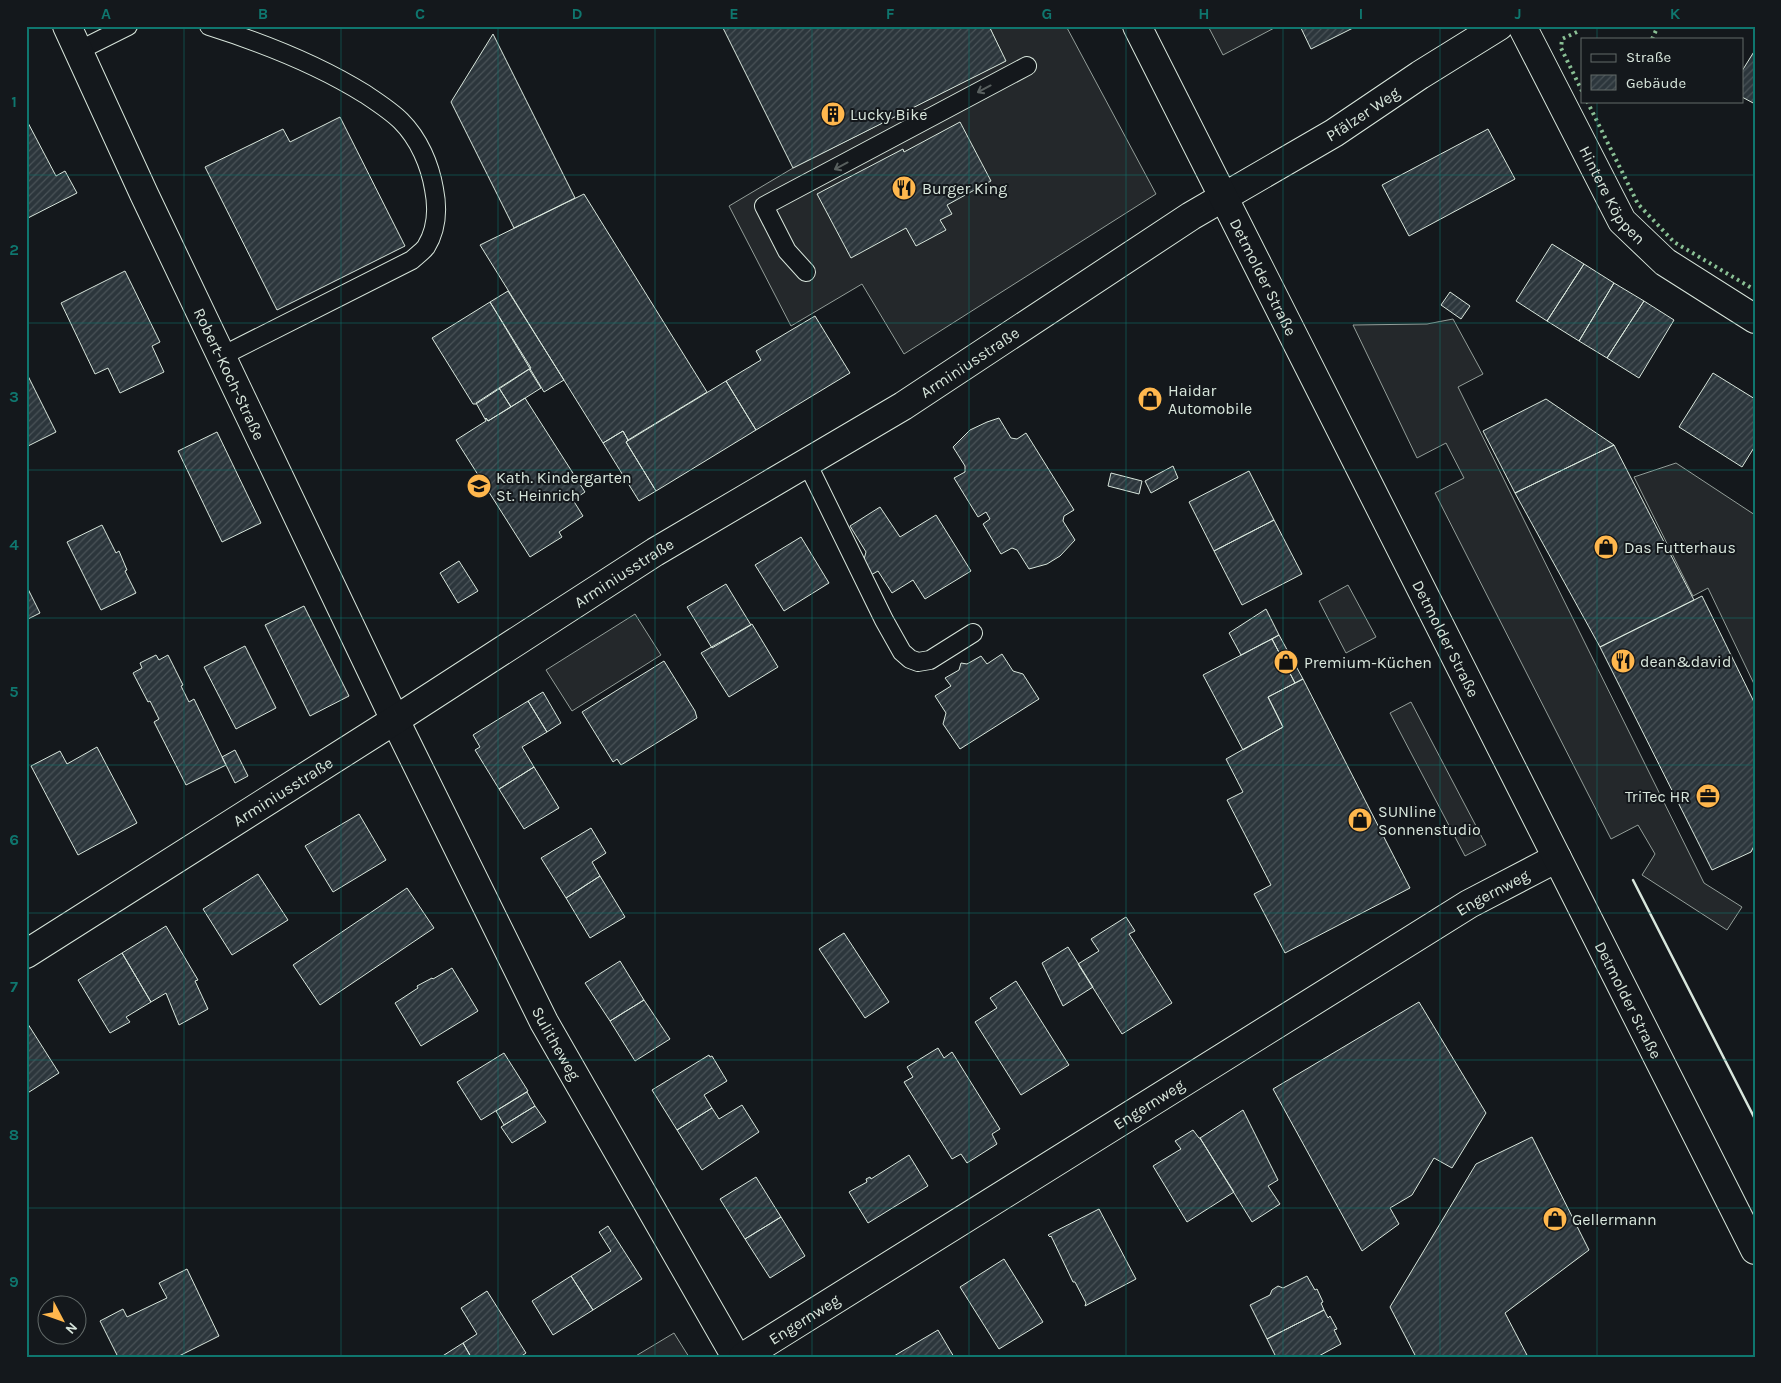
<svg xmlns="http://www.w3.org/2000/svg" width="1781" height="1383" font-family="Karla,sans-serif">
  <defs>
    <pattern id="building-hatch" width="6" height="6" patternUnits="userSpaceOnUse" patternTransform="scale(1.25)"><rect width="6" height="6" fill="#2c363c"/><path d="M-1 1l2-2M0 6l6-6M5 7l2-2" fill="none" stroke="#4a5358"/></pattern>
  </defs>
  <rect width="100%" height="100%" fill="#14181c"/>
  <path fill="#24282b" stroke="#939e99" d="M 989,26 L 1066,26 L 1156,194 L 904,354 L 862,284 L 791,326 L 729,206 L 793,168 L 1005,61 Z
    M 1208,26 L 1278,26 L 1223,55 Z
    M 1453,319 L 1483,374 L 1458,387 L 1704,883 L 1742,907 L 1727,930 L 1642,875 L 1655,854 L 1638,825 L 1611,839 L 1435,493 L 1464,478 L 1446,443 L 1417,458 L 1353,325 L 1427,324 Z
    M 1676,463 L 1755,515 L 1755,686 L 1708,588 L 1693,596 L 1634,477 Z
    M 1348,585 L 1376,637 L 1346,653 L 1319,601 Z
    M 635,614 L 661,655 L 572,711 L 546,670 Z
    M 1411,702 L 1486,845 L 1465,856 L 1390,713 Z
    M 674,1333 L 689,1357 L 634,1357 Z"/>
  <path fill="url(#building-hatch)" stroke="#d8e6dc" d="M 722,26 L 989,26 L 1006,61 L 793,168 Z
    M 1300,26 L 1357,26 L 1311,49 Z
    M 493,34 L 575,198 L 514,228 L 451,102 Z
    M 1755,50 L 1755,104 L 1742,97 L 1742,71 Z
    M 340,117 L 405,246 L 277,310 L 205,167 L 283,129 L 290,142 Z
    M 26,119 L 56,176 L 65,171 L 77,193 L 26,219 Z
    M 960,122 L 991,181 L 947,205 L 952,214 L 940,220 L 946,230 L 916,246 L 906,228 L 851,258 L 817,194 L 903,149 L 904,152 Z
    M 1488,129 L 1515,179 L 1409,236 L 1382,185 Z
    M 584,194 L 707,392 L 628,440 L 623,431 L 603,443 L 480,245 Z
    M 1552,244 L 1584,264 L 1547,321 L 1516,301 Z
    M 1584,264 L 1614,283 L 1579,341 L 1547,321 Z
    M 125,271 L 160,342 L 152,346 L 164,372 L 120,393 L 108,368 L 95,374 L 61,303 Z
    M 1614,283 L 1644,301 L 1607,358 L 1579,341 Z
    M 508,291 L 564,380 L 544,392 L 490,302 Z
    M 1450,292 L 1470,306 L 1461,319 L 1441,305 Z
    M 1644,301 L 1674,320 L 1639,378 L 1607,358 Z
    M 490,302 L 531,368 L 476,404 L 473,404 L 432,338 Z
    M 815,316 L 850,373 L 756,430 L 726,381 L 761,360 L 756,351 Z
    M 529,369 L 541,388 L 511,407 L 499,388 Z
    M 26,372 L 56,432 L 26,447 Z
    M 1713,373 L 1755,399 L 1755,446 L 1742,467 L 1679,427 Z
    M 726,381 L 756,430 L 656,491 L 626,442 Z
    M 499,388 L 511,407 L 488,421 L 486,418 L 485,419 L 476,403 Z
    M 525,398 L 585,492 L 573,500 L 583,516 L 559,532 L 562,537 L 530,557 L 456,440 L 486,421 L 485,419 L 486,418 L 488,421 Z
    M 1546,399 L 1614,445 L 1515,493 L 1483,431 Z
    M 999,418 L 1011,438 L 1017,439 L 1026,433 L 1074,510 L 1064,516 L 1063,521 L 1075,540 L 1060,556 L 1047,564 L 1029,569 L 1017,550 L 1012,548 L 1001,554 L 983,524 L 990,519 L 986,512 L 978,517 L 954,478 L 965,472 L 965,466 L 953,447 L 970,430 L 987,422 Z
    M 623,431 L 628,440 L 626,442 L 656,491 L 639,501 L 603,443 Z
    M 217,432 L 261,523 L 222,542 L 178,451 Z
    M 1614,445 L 1694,600 L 1600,647 L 1515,493 Z
    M 1173,466 L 1178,478 L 1151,493 L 1145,481 Z
    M 1249,471 L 1274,520 L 1214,551 L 1189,502 Z
    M 1111,473 L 1142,481 L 1139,494 L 1108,486 Z
    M 880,507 L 900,537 L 936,515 L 971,571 L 925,599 L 913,580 L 892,593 L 878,571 L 871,575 L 863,563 L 866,552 L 850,526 Z
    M 1274,520 L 1302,574 L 1242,605 L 1214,551 Z
    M 102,525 L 116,553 L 119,551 L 127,570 L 125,571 L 136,593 L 101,610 L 67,542 Z
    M 801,537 L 829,583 L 784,611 L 755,565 Z
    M 459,561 L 478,591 L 458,603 L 440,573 Z
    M 726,584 L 751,625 L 712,648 L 687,607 Z
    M 26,585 L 40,613 L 26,620 Z
    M 1702,596 L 1755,704 L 1755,844 L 1751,852 L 1712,870 L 1600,647 Z
    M 304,606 L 349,696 L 310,716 L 265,625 Z
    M 1266,609 L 1279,635 L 1241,655 L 1229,633 Z
    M 752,624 L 778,667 L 729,697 L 701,653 Z
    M 1279,635 L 1303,679 L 1295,683 L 1272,639 Z
    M 1272,639 L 1295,683 L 1268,697 L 1283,727 L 1243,750 L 1203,675 Z
    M 245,646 L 276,708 L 236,729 L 204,667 Z
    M 1002,654 L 1013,671 L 1023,674 L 1039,699 L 960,749 L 943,724 L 946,713 L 935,696 L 951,686 L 945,678 L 959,670 L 961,663 L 967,664 L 981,656 L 987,664 Z
    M 156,655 L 159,660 L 168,655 L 183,685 L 181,686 L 189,702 L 194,699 L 226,765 L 186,785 L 154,722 L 159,719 L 150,701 L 148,702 L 133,673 L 142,668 L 140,663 Z
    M 664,661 L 695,711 L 697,718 L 621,765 L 617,759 L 613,762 L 582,712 Z
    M 1303,679 L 1410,888 L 1285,953 L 1254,894 L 1271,885 L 1227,800 L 1243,792 L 1226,759 L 1283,727 L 1268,697 Z
    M 543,692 L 561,723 L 547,732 L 528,701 Z
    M 528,701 L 547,732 L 522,747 L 534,767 L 499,789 L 475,750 L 480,747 L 473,735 Z
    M 97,747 L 137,823 L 78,855 L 31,766 L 60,751 L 67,764 Z
    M 235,750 L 248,776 L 235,783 L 222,757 Z
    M 534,767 L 559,808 L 524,829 L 499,789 Z
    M 359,814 L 386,860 L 333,892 L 305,846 Z
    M 591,828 L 606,853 L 592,862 L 600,876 L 566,898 L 541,858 Z
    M 258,874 L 288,920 L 232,955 L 203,909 Z
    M 600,876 L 625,917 L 590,938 L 566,898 Z
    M 407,888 L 434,928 L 320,1005 L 293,965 Z
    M 1126,917 L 1135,931 L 1129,934 L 1172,1003 L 1122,1034 L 1078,964 L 1099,951 L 1091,939 Z
    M 166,926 L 198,980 L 195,981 L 208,1009 L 179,1025 L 166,993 L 151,1002 L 122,953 Z
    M 844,933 L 889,1002 L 865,1018 L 819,949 Z
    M 1068,947 L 1093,987 L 1063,1006 L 1042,963 Z
    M 122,953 L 151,1002 L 126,1017 L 130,1022 L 110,1033 L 78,980 Z
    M 620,961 L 644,1000 L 610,1021 L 585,983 Z
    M 452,968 L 478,1011 L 421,1046 L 395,1003 L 418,988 L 417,986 L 432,978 L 433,979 Z
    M 1016,981 L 1069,1065 L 1021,1095 L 975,1022 L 997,1008 L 990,998 Z
    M 644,1000 L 670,1039 L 635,1061 L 610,1021 Z
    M 1419,1002 L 1486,1113 L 1452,1168 L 1434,1158 L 1412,1195 L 1390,1208 L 1399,1224 L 1362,1251 L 1273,1089 Z
    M 26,1021 L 59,1073 L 26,1094 Z
    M 938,1048 L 944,1058 L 952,1052 L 1000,1129 L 992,1134 L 997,1144 L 967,1163 L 961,1154 L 952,1159 L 904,1082 L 913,1077 L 907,1067 Z
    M 504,1053 L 528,1091 L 481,1120 L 457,1082 Z
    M 709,1055 L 710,1057 L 712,1056 L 727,1081 L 704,1095 L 712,1108 L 677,1130 L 652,1090 Z
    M 527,1092 L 535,1106 L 504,1125 L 496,1111 Z
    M 742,1105 L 759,1132 L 702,1170 L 677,1130 L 712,1108 L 719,1119 Z
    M 535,1106 L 546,1122 L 512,1143 L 501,1127 Z
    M 1243,1110 L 1278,1180 L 1268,1186 L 1280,1204 L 1252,1222 L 1200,1138 Z
    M 1193,1130 L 1199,1138 L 1200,1138 L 1234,1192 L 1187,1222 L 1153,1166 L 1181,1149 L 1175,1141 Z
    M 1532,1137 L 1589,1250 L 1505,1313 L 1528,1357 L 1416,1357 L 1390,1307 L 1476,1164 Z
    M 909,1155 L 928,1186 L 868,1223 L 849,1192 L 867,1182 L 866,1179 L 870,1177 L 871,1179 Z
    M 756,1177 L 781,1217 L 745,1239 L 720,1199 Z
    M 1099,1209 L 1136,1279 L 1085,1306 L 1086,1303 L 1075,1282 L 1073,1282 L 1051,1236 L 1050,1237 L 1048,1235 Z
    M 781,1217 L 805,1256 L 770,1278 L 745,1239 Z
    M 608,1226 L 642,1279 L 593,1310 L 571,1276 L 611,1251 L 599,1232 Z
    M 1004,1259 L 1043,1322 L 999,1349 L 960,1287 Z
    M 187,1269 L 219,1336 L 177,1357 L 118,1357 L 100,1321 L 123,1309 L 127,1317 L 167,1298 L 159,1283 Z
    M 571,1276 L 593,1310 L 553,1335 L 532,1301 Z
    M 1307,1276 L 1315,1290 L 1317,1289 L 1323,1302 L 1321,1303 L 1324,1310 L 1267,1339 L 1250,1305 L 1270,1295 L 1272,1290 L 1278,1286 L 1283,1288 Z
    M 487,1291 L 526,1353 L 520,1357 L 471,1357 L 463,1343 L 477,1334 L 461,1308 Z
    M 1324,1310 L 1328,1318 L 1330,1316 L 1337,1329 L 1334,1330 L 1341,1344 L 1317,1357 L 1276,1357 L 1267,1339 Z
    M 938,1330 L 954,1357 L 894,1357 L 894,1356 Z
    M 463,1343 L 471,1357 L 441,1357 Z"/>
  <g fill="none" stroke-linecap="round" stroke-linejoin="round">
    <defs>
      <path id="lane" d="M 209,26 C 263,43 317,64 365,94 C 377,102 391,111 401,121 C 419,139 430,165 434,189 C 438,209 437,229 426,247 C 422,252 416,256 412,260 L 222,356
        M 78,51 L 128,26
        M 806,272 L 787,251 L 764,206 L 1027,66
        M 807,463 L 884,620 L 902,652 L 910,659 L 918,662 L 930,660 L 973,633"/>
      <g id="street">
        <path id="s1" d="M 67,26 L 144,194 L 395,720 L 544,1022 L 736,1357"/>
        <path id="s2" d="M 1522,26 L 1622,221 L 1665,262 L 1755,319"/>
        <path id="s3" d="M 26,954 L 395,720 L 655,552 L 903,406 L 1191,216 L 1334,133 L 1420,75 L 1499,26"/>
        <path id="s4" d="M 743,1357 L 1469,904 L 1557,858"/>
      </g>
      <g id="secondary">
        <path id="s5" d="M 1137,26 L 1755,1250"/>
      </g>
    </defs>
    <use href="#lane" stroke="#d8e6dc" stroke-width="20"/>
    <use href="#street" stroke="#d8e6dc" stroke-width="30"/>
    <use href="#secondary" stroke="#d8e6dc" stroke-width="30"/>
    <use href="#lane" stroke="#14181c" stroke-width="18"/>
    <use href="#street" stroke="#14181c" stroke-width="28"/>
    <use href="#secondary" stroke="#14181c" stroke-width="28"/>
    <path stroke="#8ac095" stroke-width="4" stroke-dasharray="2.5 4" stroke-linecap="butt" d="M 1577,32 L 1562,39 L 1561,48 L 1582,91
      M 1652,39 L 1658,26
      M 1587,101 L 1638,204 L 1674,242 L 1755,290"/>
    <path stroke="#d8e6dc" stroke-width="2.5" d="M 1633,880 L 1755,1119"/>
  </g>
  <defs><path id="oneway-shaft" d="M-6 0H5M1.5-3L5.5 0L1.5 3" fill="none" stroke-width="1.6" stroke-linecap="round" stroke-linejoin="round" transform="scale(1.25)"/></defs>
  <g stroke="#59605f">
    <use href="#oneway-shaft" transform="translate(984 89) rotate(152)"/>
    <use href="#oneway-shaft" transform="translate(841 166) rotate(152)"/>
  </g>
  <path fill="none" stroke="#0f766e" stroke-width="1" stroke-opacity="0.55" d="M 184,26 L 184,1357M 341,26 L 341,1357M 498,26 L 498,1357M 655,26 L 655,1357M 812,26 L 812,1357M 969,26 L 969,1357M 1126,26 L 1126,1357M 1283,26 L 1283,1357M 1440,26 L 1440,1357M 1597,26 L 1597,39M 1597,101 L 1597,1357M 26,175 L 1755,175M 26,323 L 1755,323M 26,470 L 1755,470M 26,618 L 1755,618M 26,765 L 1755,765M 26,913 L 1755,913M 26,1060 L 1755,1060M 26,1208 L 1755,1208"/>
  <defs>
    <symbol id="building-disc" viewBox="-11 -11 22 22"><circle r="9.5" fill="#ffb74d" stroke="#14181c"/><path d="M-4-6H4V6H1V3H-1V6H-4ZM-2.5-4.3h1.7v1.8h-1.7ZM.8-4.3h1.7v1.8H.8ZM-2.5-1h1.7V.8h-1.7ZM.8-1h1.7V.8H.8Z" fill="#111"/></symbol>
    <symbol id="restaurant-disc" viewBox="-11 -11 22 22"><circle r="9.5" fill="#ffb74d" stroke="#14181c"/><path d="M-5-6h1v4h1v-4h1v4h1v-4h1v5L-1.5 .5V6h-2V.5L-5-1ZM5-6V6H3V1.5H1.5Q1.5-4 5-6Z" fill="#111"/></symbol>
    <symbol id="shop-disc" viewBox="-11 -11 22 22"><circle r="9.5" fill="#ffb74d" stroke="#14181c"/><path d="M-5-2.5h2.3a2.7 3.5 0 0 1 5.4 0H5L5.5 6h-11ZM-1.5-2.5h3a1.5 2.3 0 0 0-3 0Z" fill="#111"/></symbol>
    <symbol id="school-disc" viewBox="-11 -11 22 22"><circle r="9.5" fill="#ffb74d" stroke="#14181c"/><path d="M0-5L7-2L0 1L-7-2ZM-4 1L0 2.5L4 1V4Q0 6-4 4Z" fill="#111"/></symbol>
    <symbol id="office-disc" viewBox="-11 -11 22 22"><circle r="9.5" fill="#ffb74d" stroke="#14181c"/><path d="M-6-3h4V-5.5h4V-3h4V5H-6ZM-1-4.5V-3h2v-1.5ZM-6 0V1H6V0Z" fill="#111"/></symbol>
  </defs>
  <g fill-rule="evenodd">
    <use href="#building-disc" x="819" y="100" width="28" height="28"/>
    <use href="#restaurant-disc" x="890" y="174" width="28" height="28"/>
    <use href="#shop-disc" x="1136" y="385" width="28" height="28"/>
    <use href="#school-disc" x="465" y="472" width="28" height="28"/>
    <use href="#shop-disc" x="1592" y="533" width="28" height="28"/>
    <use href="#restaurant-disc" x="1609" y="647" width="28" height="28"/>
    <use href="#shop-disc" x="1272" y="648" width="28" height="28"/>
    <use href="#office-disc" x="1694" y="782" width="28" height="28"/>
    <use href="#shop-disc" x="1346" y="806" width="28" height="28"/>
    <use href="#shop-disc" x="1541" y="1205" width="28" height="28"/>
  </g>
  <g text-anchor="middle" stroke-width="4" stroke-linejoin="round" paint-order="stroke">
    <g font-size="16" fill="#d8e6dc" stroke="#14181c">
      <text dy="6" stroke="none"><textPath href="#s3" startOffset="1579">Pfälzer Weg</textPath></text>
      <text dy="6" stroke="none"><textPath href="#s2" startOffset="192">Hintere Köppen</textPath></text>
      <text dy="6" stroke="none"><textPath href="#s5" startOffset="281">Detmolder Straße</textPath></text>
      <text dy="6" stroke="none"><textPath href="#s3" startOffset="1114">Arminiusstraße</textPath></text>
      <text dy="6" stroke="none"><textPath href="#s1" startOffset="384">Robert-Koch-Straße</textPath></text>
      <text dy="6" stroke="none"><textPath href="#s3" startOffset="709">Arminiusstraße</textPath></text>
      <text dy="6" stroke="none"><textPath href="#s5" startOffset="686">Detmolder Straße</textPath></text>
      <text dy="6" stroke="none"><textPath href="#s3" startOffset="304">Arminiusstraße</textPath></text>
      <text dy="6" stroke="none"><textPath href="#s4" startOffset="882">Engernweg</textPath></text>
      <text dy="6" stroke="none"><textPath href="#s5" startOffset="1091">Detmolder Straße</textPath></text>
      <text dy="6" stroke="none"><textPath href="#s1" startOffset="1129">Sulitheweg</textPath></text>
      <text dy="6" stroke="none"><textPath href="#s4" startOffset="478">Engernweg</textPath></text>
      <text dy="6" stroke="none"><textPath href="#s4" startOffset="72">Engernweg</textPath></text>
    </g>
    <g font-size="16" fill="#d8e6dc" stroke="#14181c" text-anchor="start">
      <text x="850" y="120">Lucky Bike</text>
      <text x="922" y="194">Burger King</text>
      <text x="1168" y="396">Haidar<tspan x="1168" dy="18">Automobile</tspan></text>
      <text x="496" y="483">Kath. Kindergarten<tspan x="496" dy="18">St. Heinrich</tspan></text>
      <text x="1624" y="553">Das Futterhaus</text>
      <text x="1640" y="667">dean&amp;david</text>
      <text x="1304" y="668">Premium-Küchen</text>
      <text x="1690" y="802" text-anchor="end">TriTec HR</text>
      <text x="1378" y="817">SUNline<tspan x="1378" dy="18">Sonnenstudio</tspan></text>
      <text x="1572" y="1225">Gellermann</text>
    </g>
  </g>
  <rect width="1781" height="1383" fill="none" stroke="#14181c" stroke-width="55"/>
  <rect x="1581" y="38" width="162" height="65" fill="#14181c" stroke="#626a69"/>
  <rect x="1591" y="54" width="25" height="8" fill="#14181c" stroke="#626a69"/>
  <text x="1626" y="62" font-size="15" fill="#d8e6dc">Straße</text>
  <rect x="1591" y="75" width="25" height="15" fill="url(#building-hatch)" stroke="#626a69"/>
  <text x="1626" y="88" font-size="15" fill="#d8e6dc">Gebäude</text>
  <g transform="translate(62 1320) rotate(131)"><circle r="24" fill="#14181c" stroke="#626a69"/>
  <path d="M0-4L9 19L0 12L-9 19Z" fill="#ffb74d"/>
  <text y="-8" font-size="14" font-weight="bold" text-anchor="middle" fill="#d8e6dc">N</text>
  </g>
  <rect x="28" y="28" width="1726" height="1328" fill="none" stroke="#0f766e" stroke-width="2"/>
  <g font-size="16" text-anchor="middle" font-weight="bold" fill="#0f766e">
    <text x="106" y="19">A</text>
    <text x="263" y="19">B</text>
    <text x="420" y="19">C</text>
    <text x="577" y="19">D</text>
    <text x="734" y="19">E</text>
    <text x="890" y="19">F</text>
    <text x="1047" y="19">G</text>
    <text x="1204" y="19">H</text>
    <text x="1361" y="19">I</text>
    <text x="1518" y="19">J</text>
    <text x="1675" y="19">K</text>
    <text x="14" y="107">1</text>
    <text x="14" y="255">2</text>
    <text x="14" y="402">3</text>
    <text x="14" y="550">4</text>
    <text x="14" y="697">5</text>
    <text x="14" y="845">6</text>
    <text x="14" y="992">7</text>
    <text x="14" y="1140">8</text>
    <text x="14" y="1287">9</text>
  </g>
</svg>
